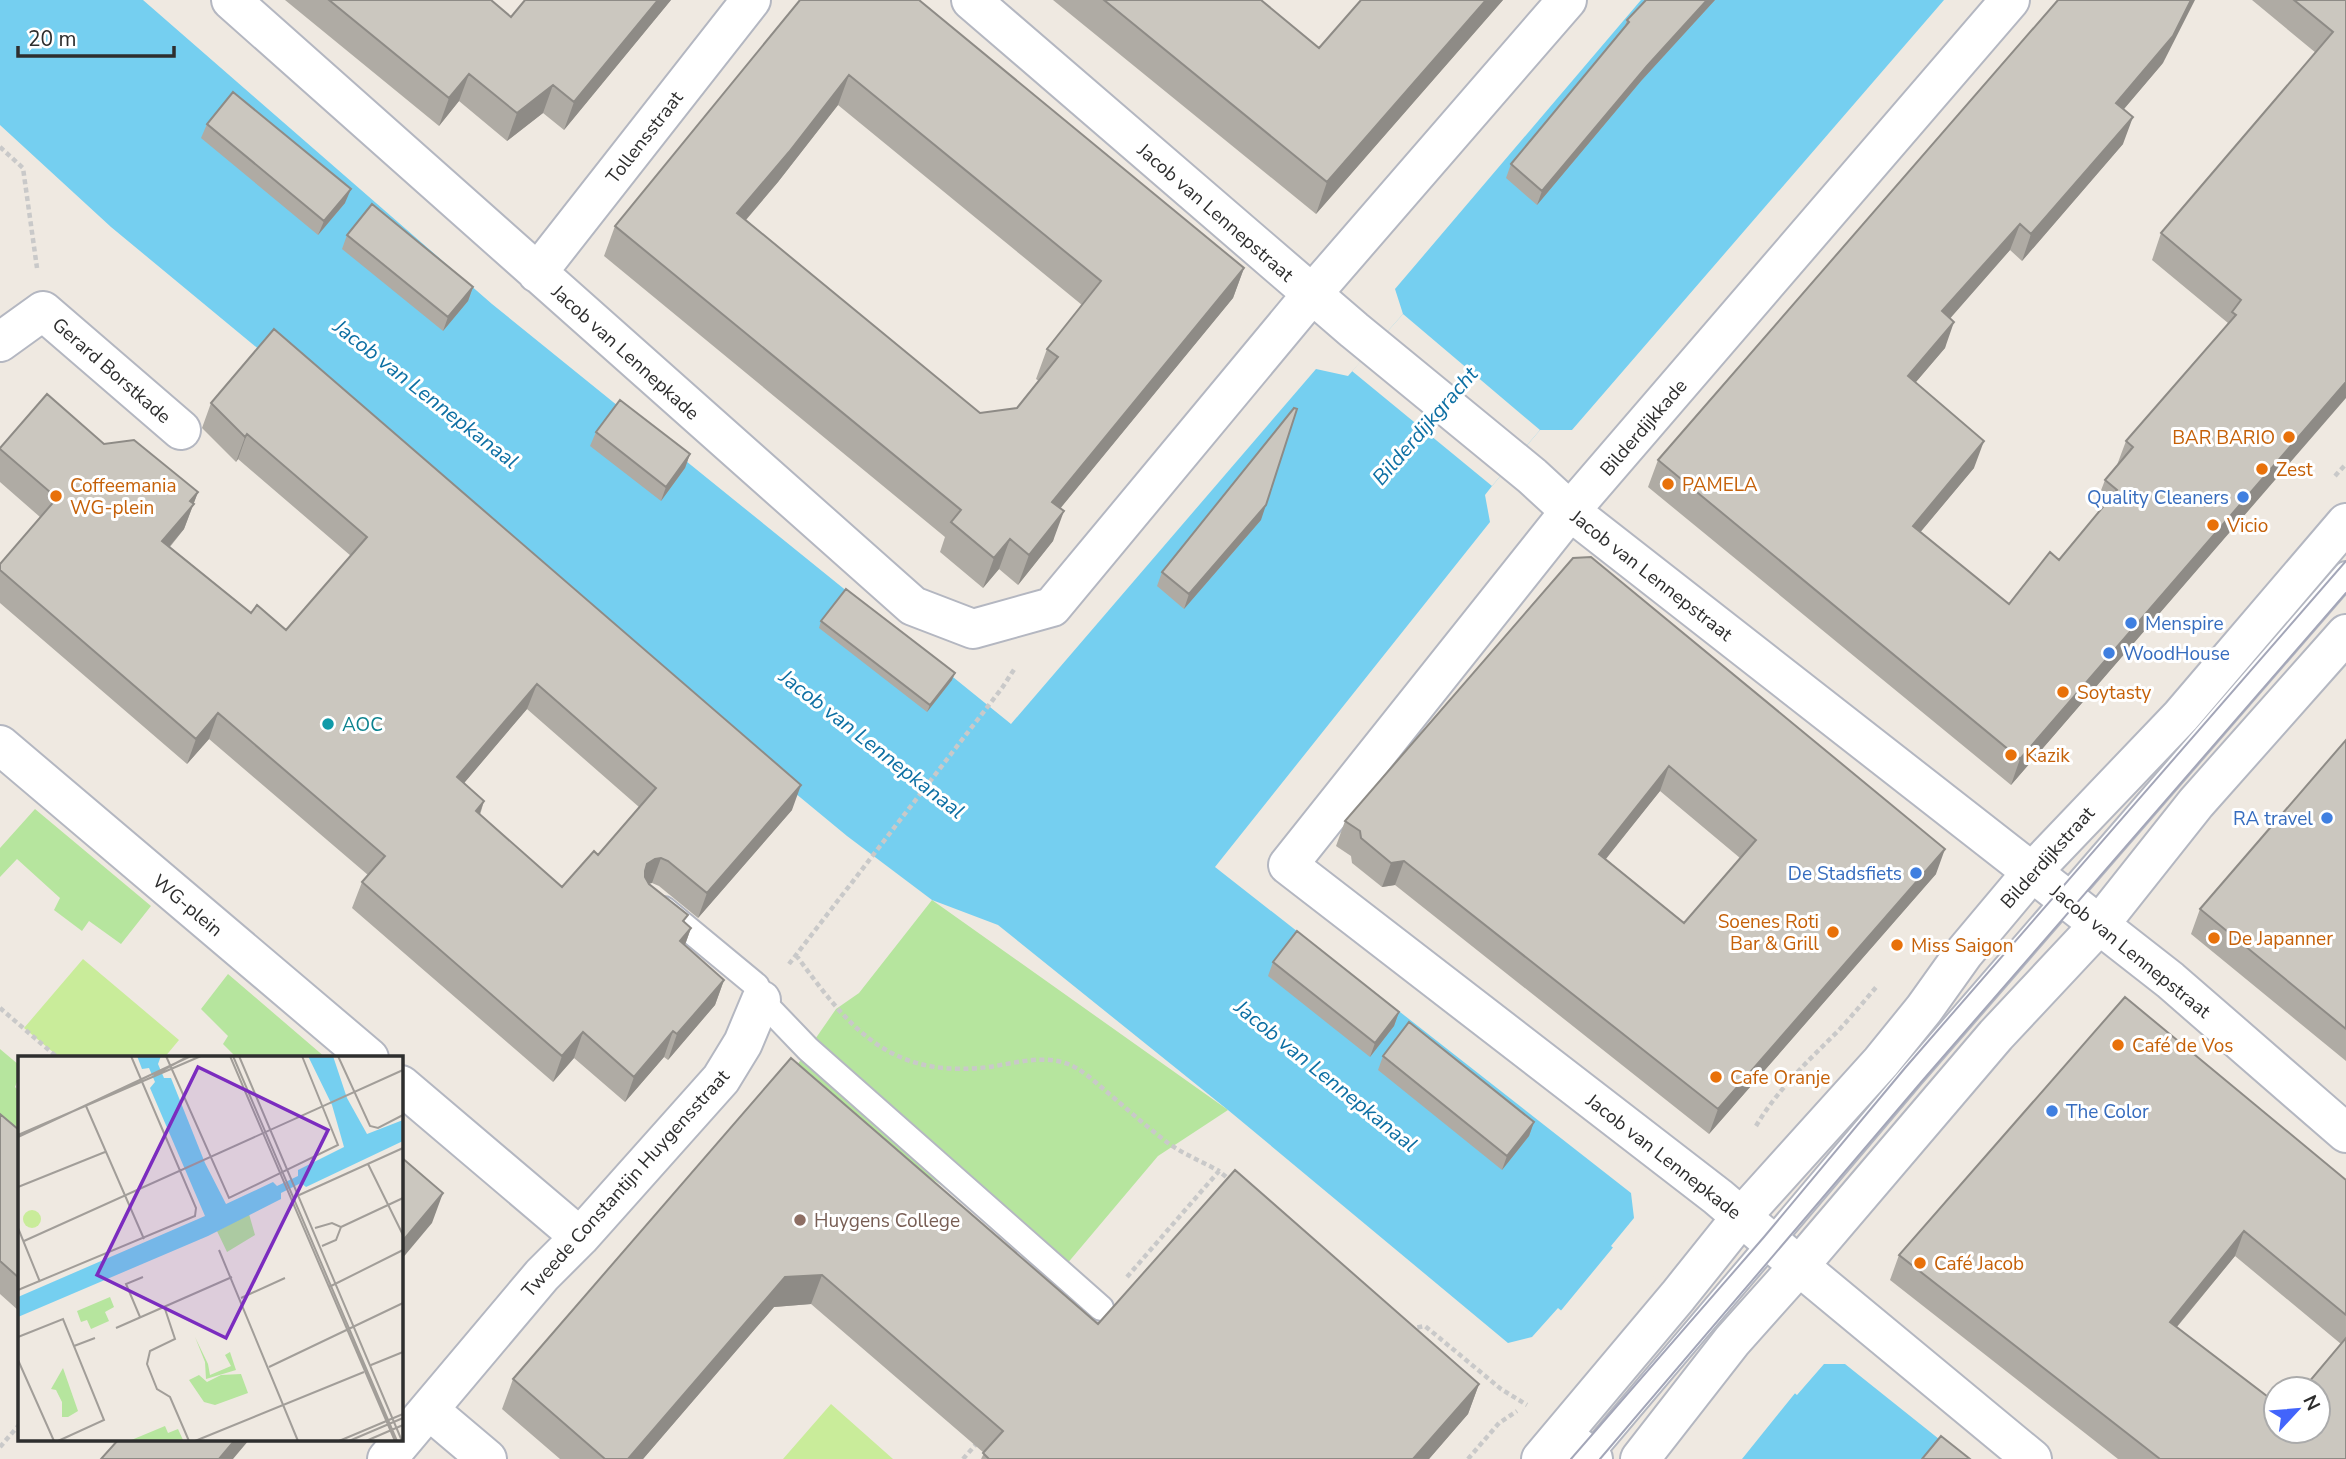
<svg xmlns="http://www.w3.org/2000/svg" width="2346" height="1459" font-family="'Nunito Sans',sans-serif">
  <rect width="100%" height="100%" fill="#efe9e1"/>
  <path fill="#b6e59e" d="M 35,809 L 151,906 L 121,944 L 89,921 L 82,931 L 54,910 L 60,898 L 17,859 L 0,877 L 0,848 Z
    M 932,900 L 1228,1110 L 1158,1156 L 1066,1265 L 784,1084 L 836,1009 L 859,993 Z
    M 228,974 L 326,1058 L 237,1058 L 223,1044 L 228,1036 L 201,1009 Z
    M 0,1049 L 19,1065 L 19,1077 L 15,1087 L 19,1091 L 19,1158 L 0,1140 Z"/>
  <path fill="#c9ec9a" d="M 83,959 L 179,1040 L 164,1058 L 60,1058 L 24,1028 Z
    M 831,1404 L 893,1459 L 783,1459 Z"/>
  <path fill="#75cff0" d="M 0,0 L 143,0 L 492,304 L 1011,724 L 1316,369 L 1348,376 L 1403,314 L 1395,289 L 1641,0 L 1944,0 L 1572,430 L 1540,430 L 1492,486 L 1485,495 L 1490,522 L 1215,867 L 1631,1193 L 1634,1218 L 1611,1246 L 1797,1395 L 1824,1364 L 1845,1364 L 1964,1459 L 1742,1459 L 1558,1308 L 1532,1337 L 1508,1343 L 1228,1110 L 998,925 L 932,900 L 847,836 L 111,227 L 0,125 Z"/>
  <path fill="#efe9e1" d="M 1403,314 L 1540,430 L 1492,486 L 1352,371 Z
    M 1615,1245 L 1796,1392 L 1742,1459 L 1737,1459 L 1559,1313 Z"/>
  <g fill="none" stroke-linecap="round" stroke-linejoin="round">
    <defs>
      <path id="service" d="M 664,909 L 757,986 L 761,1000 L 808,1049 L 1101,1308
        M 1587,1459 L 1912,1075 L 2346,574"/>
      <path id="minor" d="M 231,0 L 913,606 L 973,629 L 1052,607 L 1312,294 L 1567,0
        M 971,0 L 1354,330 L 1532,476 L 1570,511 L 2170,980 L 2346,1133
        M 2010,0 L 1570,511 L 1288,865 L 1718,1197 L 1799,1266 L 2032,1459
        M 537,273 L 751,0
        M 0,342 L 43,311 L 181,430
        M 0,745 L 369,1058
        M 401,1085 L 580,1237
        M 429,1410 L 487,1459
        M 1563,1435 L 1593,1459
        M 387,1459 L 542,1275 L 580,1237 L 721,1079 L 743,1043 L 761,1000"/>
      <path id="tertiary" d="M 1541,1459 L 1678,1296 L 1742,1216 L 1881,1062 L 1924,1009 L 1964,953 L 2032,872 L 2181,716 L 2346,523
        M 1640,1459 L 1732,1341 L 1799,1266 L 1996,1035 L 2100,924 L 2196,803 L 2346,634"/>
    </defs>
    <use href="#service" stroke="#b4b7c1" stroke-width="28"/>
    <use href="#minor" stroke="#b4b7c1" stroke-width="42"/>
    <use href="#tertiary" stroke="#b4b7c1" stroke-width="42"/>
    <path stroke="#c9c9c9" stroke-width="4.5" stroke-dasharray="5 3.5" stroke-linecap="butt" d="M 0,147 L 23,168 L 37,268
      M 2335,476 L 2346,464
      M 796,955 C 846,1023 885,1076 979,1068 C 1007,1066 1040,1053 1068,1064 C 1083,1070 1095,1082 1107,1092 C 1127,1109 1147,1127 1168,1143 C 1183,1154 1203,1162 1219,1171
      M 789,964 L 1002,688 L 1015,668
      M 0,1008 L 58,1058
      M 1756,1126 C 1778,1089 1808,1061 1838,1031 C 1852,1016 1865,1000 1878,985
      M 1127,1277 L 1219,1171 L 1231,1181
      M 1409,1329 L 1425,1326 L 1501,1389 L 1527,1405
      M 0,1447 L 19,1425
      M 963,1459 L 978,1442
      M 1468,1459 L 1499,1423 L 1517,1411"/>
    <use href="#service" stroke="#fff" stroke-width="24"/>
    <use href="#minor" stroke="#fff" stroke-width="38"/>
    <use href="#tertiary" stroke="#fff" stroke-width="38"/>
    <path stroke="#a3a6b8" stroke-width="2" d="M 1571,1459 L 1764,1237 L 1905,1068 L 2346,561
      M 1600,1459 L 1923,1080 L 2346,593"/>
  </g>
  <path fill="#afaba4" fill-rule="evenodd" d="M 285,0 L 491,0 L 511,17 L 525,0 L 671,0 L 564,130 L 543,113 L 507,141 L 459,101 L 439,126 Z
    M 800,0 L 1244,268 L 1233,298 L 1060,508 L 1053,541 L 1018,585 L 999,569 L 983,588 L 940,552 L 945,537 L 604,256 L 615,226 ZM 838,105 L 1082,305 L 1047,349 L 1036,379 L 1039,381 L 1017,408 L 980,413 L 746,220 L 778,182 Z
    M 1053,0 L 1261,0 L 1319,48 L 1361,0 L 1503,0 L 1316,214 Z
    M 1646,0 L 1715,0 L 1641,81 L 1537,205 L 1506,178 L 1511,164 L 1625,26 L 1627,20 Z
    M 2252,0 L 2346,0 L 2288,464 L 2011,785 L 1648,487 L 1658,460 L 2163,63 L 2124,109 L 2123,144 L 2022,261 L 2010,250 L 1950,318 L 1945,348 L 1915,383 L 1974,468 L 1920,532 L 2009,604 L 2059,560 L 2100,510 L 2095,506 L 2105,480 L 2117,465 L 2126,441 L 2227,325 L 2228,323 L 2152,260 L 2161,233 L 2316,53 Z
    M 207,124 L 345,203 L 318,235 L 201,138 Z
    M 347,235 L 473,287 L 468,301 L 443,331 L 342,249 Z
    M 211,403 L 792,810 L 698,918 L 659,886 L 652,883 L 649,884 L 691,928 L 685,945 L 724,980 L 715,1005 L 668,1060 L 664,1057 L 625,1102 L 574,1058 L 553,1082 L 352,908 L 362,882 L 368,875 L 209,739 L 187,764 L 0,603 L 0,564 L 40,517 L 0,482 L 0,448 L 104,444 L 198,492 L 184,529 L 170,547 L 251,613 L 286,630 L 351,556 L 238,459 L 236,462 L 202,428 ZM 527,709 L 639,807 L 598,855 L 562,887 L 480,815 L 484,801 L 464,783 Z
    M 596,432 L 690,454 L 685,468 L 661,501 L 590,446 Z
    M 1261,520 L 1184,609 L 1157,586 L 1162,572 Z
    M 1573,558 L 1936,874 L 1709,1134 L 1395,885 L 1382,887 L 1352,863 L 1351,856 L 1336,846 L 1345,821 ZM 1660,791 L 1740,858 L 1684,923 L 1605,859 Z
    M 821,621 L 952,680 L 927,712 L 819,628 Z
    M 2346,740 L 2346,1061 L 2191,934 L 2200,909 Z
    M 1273,962 L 1399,1012 L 1394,1026 L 1370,1057 L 1268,976 Z
    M 1383,1056 L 1534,1122 L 1529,1136 L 1502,1170 L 1378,1070 Z
    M 791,1058 L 1098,1324 L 1479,1384 L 1468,1414 L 1429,1459 L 981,1459 L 984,1453 L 811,1304 L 774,1307 L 643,1459 L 560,1459 L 502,1409 L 513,1379 Z
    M 0,1114 L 19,1130 L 19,1311 L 0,1294 Z
    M 2346,1180 L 2346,1459 L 2118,1459 L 1890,1280 L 1899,1255 ZM 2235,1256 L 2341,1344 L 2276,1431 L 2177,1327 Z"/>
  <path fill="#8e8b86" d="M 658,0 L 671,0 L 564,130 L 574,102 Z
    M 1486,0 L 1503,0 L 1316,214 L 1327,182 Z
    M 1707,0 L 1715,0 L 1641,81 L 1537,205 L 1542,191 L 1647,66 Z
    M 2191,0 L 2195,0 L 2163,63 L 2106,130 L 2116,103 Z
    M 469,74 L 459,101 L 439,126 L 449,98 Z
    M 849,75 L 838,105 L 778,182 L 726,243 L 737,213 Z
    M 553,85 L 543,113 L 507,141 L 517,113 Z
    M 2133,117 L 2123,144 L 2022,261 L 2031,234 Z
    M 351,189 L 345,203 L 318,235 L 324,221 Z
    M 2020,224 L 2010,250 L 1933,338 L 1942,311 Z
    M 1244,268 L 1233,298 L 1041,532 L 1052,502 Z
    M 473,287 L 468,301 L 443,331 L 448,317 Z
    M 1954,322 L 1945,348 L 1898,403 L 1908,376 Z
    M 2346,382 L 2346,398 L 2011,785 L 2020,759 Z
    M 247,434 L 238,459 L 236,462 L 245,437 Z
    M 1984,441 L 1974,468 L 1903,553 L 1913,526 Z
    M 690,454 L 685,468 L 661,501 L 666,487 Z
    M 198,492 L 184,529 L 153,566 L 162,541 L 190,501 Z
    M 1266,505 L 1261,520 L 1184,609 L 1189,594 Z
    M 1064,511 L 1053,541 L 1018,585 L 1029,555 Z
    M 1010,539 L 999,569 L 983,588 L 994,558 Z
    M 955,673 L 952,680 L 927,712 L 930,705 Z
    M 537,684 L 527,709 L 448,802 L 457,777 Z
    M 218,713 L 209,739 L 187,764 L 196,739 Z
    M 1669,766 L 1660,791 L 1590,879 L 1599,854 Z
    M 801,785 L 792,810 L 698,918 L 707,893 Z
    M 484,801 L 475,827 L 476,811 Z
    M 1945,849 L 1936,874 L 1709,1134 L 1718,1109 Z
    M 661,858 L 652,883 L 645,884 L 638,889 L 647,864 L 655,859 Z
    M 1404,861 L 1395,885 L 1382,887 L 1391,863 Z
    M 691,928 L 682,953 L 680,941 Z
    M 724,980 L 715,1005 L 668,1060 L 677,1034 Z
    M 1399,1012 L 1394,1026 L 1370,1057 L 1375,1043 Z
    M 673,1031 L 664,1057 L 625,1102 L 634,1077 Z
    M 583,1032 L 574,1058 L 553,1082 L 562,1056 Z
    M 1534,1122 L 1529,1136 L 1502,1170 L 1507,1156 Z
    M 443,1193 L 432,1223 L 401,1260 L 401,1243 Z
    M 2244,1231 L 2235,1256 L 2160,1347 L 2170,1322 Z
    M 822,1275 L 811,1304 L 774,1307 L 643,1459 L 628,1459 L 785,1277 Z
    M 1479,1384 L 1468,1414 L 1429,1459 L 1413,1459 Z
    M 235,1440 L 249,1440 L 233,1459 L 219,1459 Z"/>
  <path fill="#cbc7bf" stroke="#8e8b86" stroke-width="2" fill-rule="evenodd" d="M 329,0 L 491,0 L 511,17 L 525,0 L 658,0 L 574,102 L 553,85 L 517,113 L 469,74 L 449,98 Z
    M 800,0 L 919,0 L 1244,268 L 1052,502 L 1064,511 L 1029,555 L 1010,539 L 994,558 L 951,522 L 961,510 L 615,226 ZM 849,75 L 1101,281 L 1047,349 L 1058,357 L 1017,408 L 980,413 L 737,213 L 789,152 Z
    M 1104,0 L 1261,0 L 1319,48 L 1361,0 L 1486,0 L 1327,182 Z
    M 1646,0 L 1707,0 L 1647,66 L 1542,191 L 1511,164 L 1629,22 L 1627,20 Z
    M 2058,0 L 2191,0 L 2173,36 L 2116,103 L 2133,117 L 2031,234 L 2020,224 L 1942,311 L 1954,322 L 1908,376 L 1984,441 L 1913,526 L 2009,604 L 2050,552 L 2059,560 L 2117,490 L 2105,480 L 2133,447 L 2126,441 L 2236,315 L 2232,312 L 2241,300 L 2161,233 L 2333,32 L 2294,0 L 2346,0 L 2346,382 L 2020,759 L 1658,460 Z
    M 233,92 L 351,189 L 324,221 L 207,124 Z
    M 372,204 L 473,287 L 448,317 L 347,235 Z
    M 274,329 L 801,785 L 707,893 L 668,861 L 661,858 L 655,859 L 647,864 L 645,871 L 645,877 L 649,884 L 688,915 L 683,921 L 691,928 L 680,941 L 724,980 L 677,1034 L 673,1031 L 634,1077 L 583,1032 L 562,1056 L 362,882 L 385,856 L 218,713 L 196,739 L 0,570 L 0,564 L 57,498 L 0,449 L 0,448 L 47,394 L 104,444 L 134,440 L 198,492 L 190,501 L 194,504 L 162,541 L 251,613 L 257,605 L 286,630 L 367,537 L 247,434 L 245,437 L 211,403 ZM 537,684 L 656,788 L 598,855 L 594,851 L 562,887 L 476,811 L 484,801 L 457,777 Z
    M 620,400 L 690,454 L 666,487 L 596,432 Z
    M 1294,408 L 1297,409 L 1266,505 L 1189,594 L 1162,572 Z
    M 1591,557 L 1945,849 L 1718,1109 L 1404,861 L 1391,863 L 1361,838 L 1360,831 L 1345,821 L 1573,558 ZM 1669,766 L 1756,840 L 1684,923 L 1599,854 Z
    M 846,589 L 955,673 L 930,705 L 821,621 Z
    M 2346,740 L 2346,1029 L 2200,909 Z
    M 1297,931 L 1399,1012 L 1375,1043 L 1273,962 Z
    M 2125,997 L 2346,1180 L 2346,1315 L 2244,1231 L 2170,1322 L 2276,1403 L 2276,1431 L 2318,1431 L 2318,1389 L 2303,1389 L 2346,1338 L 2346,1459 L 2160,1459 L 1899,1255 Z
    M 1409,1022 L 1534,1122 L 1507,1156 L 1383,1056 Z
    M 791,1058 L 1098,1324 L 1235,1170 L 1479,1384 L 1413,1459 L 989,1459 L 983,1453 L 1003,1431 L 822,1275 L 785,1277 L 628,1459 L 605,1459 L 513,1379 Z
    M 0,1114 L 19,1130 L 19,1278 L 0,1261 Z
    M 401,1157 L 443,1193 L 401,1243 Z
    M 1941,1436 L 1970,1459 L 1922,1459 Z
    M 118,1440 L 235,1440 L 219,1459 L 101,1459 Z"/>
  <g fill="#e8710a" stroke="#fff" stroke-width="2.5">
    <circle cx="2289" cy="437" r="7"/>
    <circle cx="2262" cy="469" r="7"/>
    <circle cx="1668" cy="484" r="7"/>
    <circle cx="56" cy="496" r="7"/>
    <circle cx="2213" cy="525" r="7"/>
    <circle cx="2063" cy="692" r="7"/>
    <circle cx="2011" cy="755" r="7"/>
    <circle cx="1833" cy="932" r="7"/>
    <circle cx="2214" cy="938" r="7"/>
    <circle cx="1897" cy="945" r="7"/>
    <circle cx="2118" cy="1045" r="7"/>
    <circle cx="1716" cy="1077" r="7"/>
    <circle cx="1920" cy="1263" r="7"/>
  </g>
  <g fill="#3f7fe0" stroke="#fff" stroke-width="2.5">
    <circle cx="2243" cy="497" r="7"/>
    <circle cx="2131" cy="623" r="7"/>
    <circle cx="2109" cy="653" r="7"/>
    <circle cx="2327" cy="818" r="7"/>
    <circle cx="1916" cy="873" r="7"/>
    <circle cx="2052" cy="1111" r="7"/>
  </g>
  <circle fill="#0f9aa8" stroke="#fff" stroke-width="2.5" cx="328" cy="724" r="7"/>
  <circle fill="#8d6e63" stroke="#fff" stroke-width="2.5" cx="800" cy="1220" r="7"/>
  <g text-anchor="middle" stroke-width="6" stroke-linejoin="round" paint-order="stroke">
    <g font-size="19" fill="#2e2e2e" stroke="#fff">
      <text transform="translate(644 137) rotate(-52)" y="7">Tollensstraat</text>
      <text transform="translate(1216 212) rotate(41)" y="7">Jacob van Lennepstraat</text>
      <text transform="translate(626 352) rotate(42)" y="7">Jacob van Lennepkade</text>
      <text transform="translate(112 370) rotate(41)" y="7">Gerard Borstkade</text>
      <text transform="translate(1643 427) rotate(-49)" y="7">Bilderdijkkade</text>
      <text transform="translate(1652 575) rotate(38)" y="7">Jacob van Lennepstraat</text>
      <text transform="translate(2047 857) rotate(-48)" y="7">Bilderdijkstraat</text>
      <text transform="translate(188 905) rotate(40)" y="7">WG-plein</text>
      <text transform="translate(2131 951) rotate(39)" y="7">Jacob van Lennepstraat</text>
      <text transform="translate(1664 1156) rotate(38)" y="7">Jacob van Lennepkade</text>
      <text transform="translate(625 1183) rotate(-48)" y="7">Tweede Constantijn Huygensstraat</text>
    </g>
    <g font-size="19" fill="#c56008" stroke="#fff" text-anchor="start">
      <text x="2275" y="444" text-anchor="end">BAR BARIO</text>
      <text x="2276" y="476">Zest</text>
      <text x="1682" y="491">PAMELA</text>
      <text x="70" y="492">Coffeemania<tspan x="70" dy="22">WG-plein</tspan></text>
      <text x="2227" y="532">Vicio</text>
      <text x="2077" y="699">Soytasty</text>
      <text x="2025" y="762">Kazik</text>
      <text x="1819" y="928" text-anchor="end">Soenes Roti<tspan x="1819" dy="22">Bar &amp; Grill</tspan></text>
      <text x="2228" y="945">De Japanner</text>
      <text x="1911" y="952">Miss Saigon</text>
      <text x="2132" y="1052">Café de Vos</text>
      <text x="1730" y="1084">Cafe Oranje</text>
      <text x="1934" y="1270">Café Jacob</text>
    </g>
    <g font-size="19" fill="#366cbe" stroke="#fff" text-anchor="end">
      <text x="2229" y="504">Quality Cleaners</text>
      <text x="2145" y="630" text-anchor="start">Menspire</text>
      <text x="2123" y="660" text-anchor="start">WoodHouse</text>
      <text x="2313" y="825">RA travel</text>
      <text x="1902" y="880">De Stadsfiets</text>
      <text x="2066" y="1118" text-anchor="start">The Color</text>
    </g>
    <g font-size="19" fill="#0d838f" stroke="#fff" text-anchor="start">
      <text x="342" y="731">AOC</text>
    </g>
    <g font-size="19" fill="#785e54" stroke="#fff" text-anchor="start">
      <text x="814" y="1227">Huygens College</text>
    </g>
    <g font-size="21" font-style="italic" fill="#0d6fa3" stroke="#fff">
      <text transform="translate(426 394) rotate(38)" y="7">Jacob van Lennepkanaal</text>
      <text transform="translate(1425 426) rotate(-49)" y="7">Bilderdijkgracht</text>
      <text transform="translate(872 744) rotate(38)" y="7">Jacob van Lennepkanaal</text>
      <text transform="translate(1326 1076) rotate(39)" y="7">Jacob van Lennepkanaal</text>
    </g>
  </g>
  <g transform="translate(18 1056)">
    <rect width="385" height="385" fill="#efe9e1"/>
    <path d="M 231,158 L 237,179 L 209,196 L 199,175 ZM 92,241 L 96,251 L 87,256 L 91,265 L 73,273 L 69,264 L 63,266 L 59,255 ZM 177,281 L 190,308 L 192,319 L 213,310 L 207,299 L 212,296 L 218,314 L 188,323 L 187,306 ZM 45,312 L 60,355 L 50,361 L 44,361 L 44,346 L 38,334 L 33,333 ZM 223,318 L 230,337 L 197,349 L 186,346 L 171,324 L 181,319 L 189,326 L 203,319 ZM 147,370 L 150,377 L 160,373 L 165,384 L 111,385 Z" fill="#b6e59e"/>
    <path d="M5 163a9 9 0 1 1 18 0a9 9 0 1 1-18 0Z" fill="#c9ec9a"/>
    <path d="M 119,0 L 143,0 L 140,8 L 146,22 L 153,22 L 187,107 L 208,148 L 255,126 L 259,130 L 280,120 L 280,114 L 326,91 L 314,49 L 290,0 L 315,0 L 329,42 L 349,78 L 385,64 L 385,85 L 288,131 L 283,127 L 263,137 L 263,143 L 190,180 L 0,261 L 0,241 L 187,160 L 132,32 L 137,26 L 131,12 L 124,13 Z" fill="#75cff0"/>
    <path fill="none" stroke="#a29e99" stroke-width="2" d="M 148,0 L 211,142 L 320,89 L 284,0M 212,0 L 377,385M 215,0 L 379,385M 221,0 L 384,385M 320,0 L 352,70 L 360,72 L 385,59M 136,19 L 171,0M 68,50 L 126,183M 0,79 L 183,0M 0,81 L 173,0M 350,108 L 385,179M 0,131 L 87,96M 279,140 L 385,92M 323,171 L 385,142M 0,172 L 22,226M 297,172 L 314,167 L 323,171 L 318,184 L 304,190M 6,185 L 385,14M 201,194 L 280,385M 311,231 L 385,194M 0,234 L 177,160 L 178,152 L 113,0M 223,242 L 267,222M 146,250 L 157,283 L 132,295 L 129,308 L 139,333 L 152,341 L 171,385M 122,261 L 108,228 L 125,221M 98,272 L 214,221M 0,281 L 45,263 L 86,364 L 40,385M 56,290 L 77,282M 0,304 L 36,385M 353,309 L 385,296M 251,311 L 385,247M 177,385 L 346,316M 321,385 L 385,358M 331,385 L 385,362M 348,385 L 385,369"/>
    <path fill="#7b2cbf" fill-opacity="0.15" stroke="#7b2cbf" stroke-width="3.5" d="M 180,11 L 310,74 L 208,282 L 79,219 Z"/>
    <rect width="385" height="385" fill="none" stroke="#2e2e2e" stroke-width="3.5"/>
  </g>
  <g transform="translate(2297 1410) rotate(64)"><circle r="33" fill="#ffffff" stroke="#ababab" stroke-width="2"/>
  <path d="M0-5L12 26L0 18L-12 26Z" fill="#4264fb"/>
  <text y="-10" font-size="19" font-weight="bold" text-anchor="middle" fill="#2e2e2e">N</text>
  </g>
  <path d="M18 46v10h156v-10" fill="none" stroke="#2e2e2e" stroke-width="3.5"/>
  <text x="28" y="46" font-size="21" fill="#2e2e2e" stroke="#ffffff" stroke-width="5" paint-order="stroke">20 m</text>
</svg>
